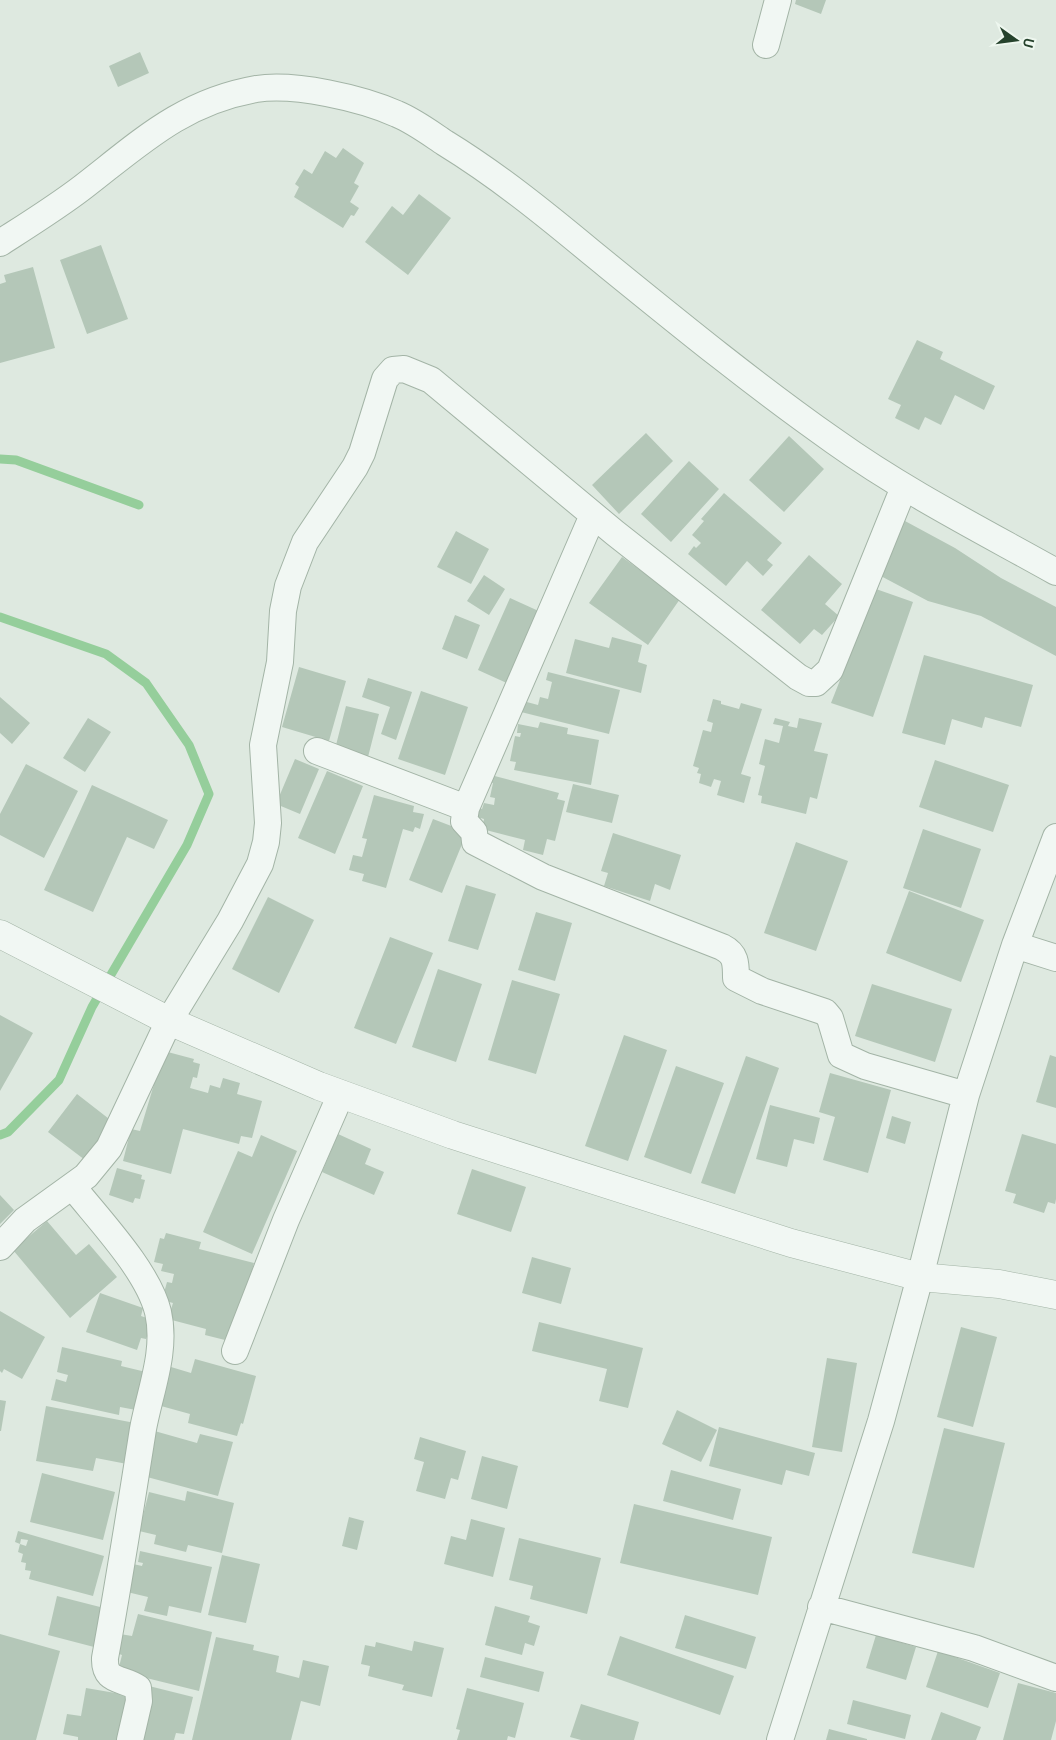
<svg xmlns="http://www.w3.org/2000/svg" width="1056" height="1740" font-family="'Space Grotesk',sans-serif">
  <rect width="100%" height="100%" fill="#dee9e0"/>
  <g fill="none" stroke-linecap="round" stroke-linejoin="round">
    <path stroke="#95ce9b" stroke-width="9" d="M 0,459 L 16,460 L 139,505
      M 0,617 L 106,654 L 146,683 L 189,745 L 209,794 L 187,845 L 92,1007 L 59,1080 L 8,1132 L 0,1135"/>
  </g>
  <path fill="#b4c7b8" d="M 796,0 L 826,0 L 821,14 L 795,4 Z
    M 140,52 L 149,73 L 118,87 L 109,66 Z
    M 343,148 L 364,163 L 354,183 L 359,186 L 350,202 L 359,208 L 354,216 L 351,215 L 343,228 L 294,197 L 299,187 L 295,184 L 304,169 L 312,174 L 325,151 L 336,158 Z
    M 419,194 L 451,218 L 408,275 L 365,242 L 392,206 L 403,215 Z
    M 101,245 L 128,319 L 87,334 L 60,260 Z
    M 33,267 L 55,348 L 0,363 L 0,284 L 6,282 L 4,275 Z
    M 917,340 L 943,352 L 940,359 L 995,386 L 984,410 L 955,395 L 941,425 L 925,417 L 919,430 L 895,418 L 901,405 L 888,399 Z
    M 646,433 L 673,461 L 619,514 L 592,485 Z
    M 789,436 L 824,469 L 784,512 L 749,480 Z
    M 689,461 L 719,489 L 671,542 L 641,514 Z
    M 724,493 L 782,543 L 767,560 L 773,565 L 763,576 L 747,561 L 726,586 L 688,554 L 694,546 L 696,548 L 701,543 L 692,535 L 704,521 L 701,519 Z
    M 905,521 L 955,548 L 1001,578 L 1056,607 L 1056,656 L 981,616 L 928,601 L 877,574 Z
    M 456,531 L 489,549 L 471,584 L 437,567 Z
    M 809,555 L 842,584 L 825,604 L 839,616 L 822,635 L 814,629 L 800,644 L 761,610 Z
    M 622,557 L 680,599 L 648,645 L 589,603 Z
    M 484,575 L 505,589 L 489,615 L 467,601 Z
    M 876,589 L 913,602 L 873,717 L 831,703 Z
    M 510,598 L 543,613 L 511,685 L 478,670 Z
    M 455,615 L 480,625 L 467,659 L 442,649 Z
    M 612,637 L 642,645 L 638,662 L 647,665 L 641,693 L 566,673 L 575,639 L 609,648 Z
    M 924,655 L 1033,685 L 1021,727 L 985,717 L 982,728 L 952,719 L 945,745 L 902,733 Z
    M 299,667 L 346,681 L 329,741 L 282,727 Z
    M 548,672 L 620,690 L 609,734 L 521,712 L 523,701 L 538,705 L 540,697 L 548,699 L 552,682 L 546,680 Z
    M 368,678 L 412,692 L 396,740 L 381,734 L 390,707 L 362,697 Z
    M 421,691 L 468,707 L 445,775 L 398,759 Z
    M 0,697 L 30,723 L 12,744 L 0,733 Z
    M 713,699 L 721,701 L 721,704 L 739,709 L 741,703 L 762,709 L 741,774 L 751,777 L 744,803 L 717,795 L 721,781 L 714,779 L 711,787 L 699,783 L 701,774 L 697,773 L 699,768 L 693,766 L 703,730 L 711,732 L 713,723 L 707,721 Z
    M 346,706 L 379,714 L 368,757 L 335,749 Z
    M 88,718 L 111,732 L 85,772 L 63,758 Z
    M 775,718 L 790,722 L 788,726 L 797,728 L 799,718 L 822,723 L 814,751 L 828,754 L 817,799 L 810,797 L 806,814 L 761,803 L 762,796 L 758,795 L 765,766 L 759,764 L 765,739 L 779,743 L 783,726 L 773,724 Z
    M 540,722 L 568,728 L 567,734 L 599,740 L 591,785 L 514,770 L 516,762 L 510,761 L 515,736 L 520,737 L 521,733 L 517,733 L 518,724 L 538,728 Z
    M 295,759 L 319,769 L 300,814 L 276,804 Z
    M 935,760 L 1009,785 L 993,832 L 919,807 Z
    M 26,764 L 78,791 L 44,858 L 0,835 L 0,814 Z
    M 327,771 L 363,786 L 335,854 L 298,838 Z
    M 487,774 L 559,793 L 557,799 L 565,801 L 555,841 L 547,839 L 543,855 L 523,850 L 525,840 L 482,829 L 484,819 L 473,816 L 475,807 L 482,809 L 484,803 L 494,805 L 495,798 L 490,797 L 493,783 L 485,781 Z
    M 573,784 L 619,795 L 612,823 L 566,812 Z
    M 92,785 L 168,820 L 154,849 L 127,837 L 93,912 L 44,890 Z
    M 374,795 L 414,806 L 413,812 L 424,814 L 420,829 L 415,827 L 413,832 L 403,829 L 386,888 L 362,881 L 364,874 L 349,870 L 353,855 L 362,857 L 367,839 L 362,838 Z
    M 433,819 L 467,832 L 442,893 L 409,880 Z
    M 923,829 L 981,849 L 961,908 L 903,888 Z
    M 613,833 L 681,855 L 670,890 L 655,884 L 650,901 L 604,886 L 608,873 L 601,871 Z
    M 796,842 L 848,861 L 816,951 L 764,933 Z
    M 466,885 L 496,894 L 478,950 L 448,941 Z
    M 909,891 L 984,920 L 961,982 L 886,953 Z
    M 268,897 L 314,920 L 279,993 L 232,969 Z
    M 536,912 L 572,923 L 555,981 L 518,970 Z
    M 390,937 L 433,953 L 396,1044 L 354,1028 Z
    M 438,969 L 482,984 L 456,1062 L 412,1047 Z
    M 512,980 L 560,994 L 536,1074 L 488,1060 Z
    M 872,984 L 952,1009 L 935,1062 L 855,1036 Z
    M 0,1015 L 33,1033 L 0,1091 Z
    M 624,1035 L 667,1050 L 628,1161 L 585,1146 Z
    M 164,1051 L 194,1059 L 193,1062 L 200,1064 L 197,1078 L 193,1077 L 190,1088 L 208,1093 L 210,1085 L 220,1088 L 223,1078 L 240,1083 L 237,1094 L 262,1101 L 252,1138 L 241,1136 L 239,1144 L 183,1129 L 171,1174 L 123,1161 L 131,1129 L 140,1131 Z
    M 1050,1055 L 1056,1057 L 1056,1108 L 1036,1102 Z
    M 746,1056 L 779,1068 L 735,1194 L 701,1183 Z
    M 676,1066 L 724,1083 L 691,1174 L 644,1157 Z
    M 830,1073 L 891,1090 L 868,1173 L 823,1160 L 835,1117 L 819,1112 Z
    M 77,1094 L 113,1122 L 85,1160 L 48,1132 Z
    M 770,1105 L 820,1118 L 814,1144 L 794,1139 L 787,1167 L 756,1159 Z
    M 892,1116 L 911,1122 L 905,1144 L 886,1138 Z
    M 338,1134 L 371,1149 L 365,1164 L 384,1172 L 374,1195 L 322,1172 Z
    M 1022,1134 L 1056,1144 L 1056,1199 L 1055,1204 L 1048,1202 L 1044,1213 L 1013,1203 L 1016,1194 L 1005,1191 Z
    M 261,1135 L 297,1151 L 252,1254 L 203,1232 L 238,1151 L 252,1157 Z
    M 117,1168 L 142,1175 L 141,1179 L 145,1180 L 140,1199 L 135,1198 L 133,1203 L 109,1195 Z
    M 472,1169 L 526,1187 L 511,1232 L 457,1214 Z
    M 0,1195 L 14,1210 L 0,1224 Z
    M 47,1221 L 76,1255 L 89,1244 L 117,1277 L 70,1318 L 13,1250 Z
    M 166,1233 L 201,1242 L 199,1249 L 254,1263 L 233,1342 L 205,1335 L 206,1329 L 168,1319 L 173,1303 L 162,1300 L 167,1282 L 172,1283 L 174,1274 L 161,1271 L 163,1264 L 154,1262 L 160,1238 L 164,1239 Z
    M 532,1257 L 571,1268 L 561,1304 L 522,1293 Z
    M 100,1293 L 143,1308 L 141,1316 L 153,1320 L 146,1339 L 141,1338 L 137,1350 L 86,1332 Z
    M 0,1311 L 45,1337 L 22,1379 L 4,1369 L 2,1373 L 0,1371 Z
    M 539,1322 L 643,1348 L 628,1408 L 599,1401 L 607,1369 L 532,1351 Z
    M 961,1327 L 997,1337 L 973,1427 L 937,1417 Z
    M 62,1347 L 122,1361 L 121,1366 L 146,1372 L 136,1410 L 120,1407 L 119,1415 L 51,1400 L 56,1379 L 66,1382 L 68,1375 L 57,1372 Z
    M 827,1358 L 857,1363 L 842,1452 L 812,1447 Z
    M 195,1359 L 256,1376 L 243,1424 L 241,1423 L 237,1436 L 188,1423 L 190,1414 L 161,1406 L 171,1367 L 191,1373 Z
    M 0,1400 L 6,1401 L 1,1431 L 0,1431 Z
    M 46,1406 L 135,1423 L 127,1464 L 96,1458 L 93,1471 L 36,1461 Z
    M 677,1410 L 717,1430 L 701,1462 L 662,1444 Z
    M 719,1427 L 815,1453 L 809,1476 L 786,1470 L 782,1485 L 709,1466 Z
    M 944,1428 L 1005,1443 L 974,1568 L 912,1553 Z
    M 151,1430 L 197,1443 L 200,1434 L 233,1442 L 218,1496 L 147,1477 Z
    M 420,1437 L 466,1451 L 458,1480 L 451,1478 L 445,1499 L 416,1491 L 424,1462 L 414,1459 Z
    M 482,1456 L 518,1466 L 507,1509 L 471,1499 Z
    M 671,1470 L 741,1489 L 733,1520 L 663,1501 Z
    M 42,1473 L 115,1492 L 103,1540 L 30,1522 Z
    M 187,1491 L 234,1503 L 222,1553 L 188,1545 L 186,1552 L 154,1544 L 156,1535 L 139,1531 L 149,1492 L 185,1501 Z
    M 634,1504 L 772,1537 L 758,1595 L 620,1563 Z
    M 349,1517 L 364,1521 L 357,1550 L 342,1546 Z
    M 471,1519 L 505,1528 L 493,1577 L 444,1564 L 451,1536 L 466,1540 Z
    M 18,1531 L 104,1556 L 93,1596 L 29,1579 L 31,1571 L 25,1570 L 26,1563 L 21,1562 L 23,1554 L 18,1552 L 20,1544 L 26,1546 L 28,1540 L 21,1539 L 20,1544 L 15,1542 Z
    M 519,1538 L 601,1558 L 587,1614 L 530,1599 L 533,1586 L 509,1580 Z
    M 140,1551 L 212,1567 L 201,1613 L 169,1606 L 167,1616 L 144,1611 L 148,1597 L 127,1592 L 133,1564 L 142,1566 L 143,1563 L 138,1562 Z
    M 222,1555 L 260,1564 L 246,1623 L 208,1615 Z
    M 57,1596 L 104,1608 L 94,1647 L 48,1635 Z
    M 495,1606 L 530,1616 L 528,1622 L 540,1626 L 534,1646 L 525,1643 L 522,1655 L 485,1645 Z
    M 138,1614 L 212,1632 L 199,1691 L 118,1671 L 122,1655 L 116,1653 L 120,1634 L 132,1636 Z
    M 685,1615 L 756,1637 L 746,1669 L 675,1648 Z
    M 0,1634 L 60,1651 L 36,1740 L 0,1740 Z
    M 876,1635 L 916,1647 L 906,1680 L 866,1668 Z
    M 620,1636 L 734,1676 L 720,1715 L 607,1675 Z
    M 216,1637 L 254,1645 L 253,1650 L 279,1656 L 276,1672 L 299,1678 L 303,1660 L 329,1666 L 320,1706 L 301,1701 L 291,1740 L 192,1740 Z
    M 414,1641 L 444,1648 L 432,1697 L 402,1690 L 404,1685 L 368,1676 L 370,1666 L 361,1664 L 365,1645 L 375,1647 L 376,1642 L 412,1651 Z
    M 938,1651 L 1000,1673 L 988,1708 L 926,1687 Z
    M 485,1657 L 544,1672 L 539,1692 L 480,1677 Z
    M 1018,1683 L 1056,1693 L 1056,1721 L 1051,1740 L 1003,1740 Z
    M 145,1685 L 193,1697 L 184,1734 L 176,1733 L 174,1740 L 142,1740 Z
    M 86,1688 L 127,1695 L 119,1740 L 78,1740 L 78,1737 L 63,1734 L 67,1714 L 81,1716 Z
    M 467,1688 L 524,1703 L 515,1738 L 508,1736 L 507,1740 L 457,1740 L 460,1730 L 456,1729 Z
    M 853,1700 L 911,1715 L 905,1739 L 847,1724 Z
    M 581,1704 L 639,1722 L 634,1740 L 581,1740 L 570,1737 Z
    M 941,1712 L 981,1727 L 976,1740 L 931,1740 Z
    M 829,1729 L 867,1739 L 867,1740 L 826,1740 Z"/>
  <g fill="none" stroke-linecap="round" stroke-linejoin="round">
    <defs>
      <path id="minor" d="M 766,45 L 778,0
        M 0,243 C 28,225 57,207 83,187 C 140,143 182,102 256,89 C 295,83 361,98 397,114 C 414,121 430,133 445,143 C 497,175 544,213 591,252 C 671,317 750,382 834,441 C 904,491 981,530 1056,572
        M 317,751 L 466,808 L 593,515
        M 466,808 L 464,821 L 474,832 L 475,842 L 543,877 L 722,947 C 736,954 736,963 736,978 L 762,991 L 825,1012 L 830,1018 L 841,1055 L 865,1066 L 966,1095
        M 1015,945 L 1056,958
        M 73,1187 C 100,1221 148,1271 158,1312 C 167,1351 150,1391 143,1429 C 131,1505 119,1582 105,1658 C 104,1683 122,1677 138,1688 L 139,1701 L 130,1740
        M 0,1247 L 25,1220 L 86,1176 L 109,1148 L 169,1021 L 230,921 L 260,864 L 266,842 L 268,823 L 263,745 L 280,662 L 283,611 L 288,586 L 305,542 L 355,467 L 362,453 L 385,379 L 393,370 L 404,369 L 431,380 L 615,533 L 798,677 L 809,683 L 816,683 L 830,670 L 904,487
        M 235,1351 L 286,1220 L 341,1094
        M 821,1607 L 974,1648 L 1056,1678
        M 780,1740 L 881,1421 L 920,1277 L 966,1095 L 1015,945 L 1056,837"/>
      <path id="tertiary" d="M 0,934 L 169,1021 L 319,1086 L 453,1135 L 791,1243 L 920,1277 L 999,1284 L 1056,1295"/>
    </defs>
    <use href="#minor" stroke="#a3b4a6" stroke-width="28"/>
    <use href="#tertiary" stroke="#a3b4a6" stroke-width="29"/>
    <use href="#minor" stroke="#f1f7f3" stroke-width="26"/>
    <use href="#tertiary" stroke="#f1f7f3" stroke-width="28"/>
  </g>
  <g transform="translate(1016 40) rotate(104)" stroke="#eef7ef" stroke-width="4" paint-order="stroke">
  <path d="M0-4L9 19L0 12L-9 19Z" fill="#25422c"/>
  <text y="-8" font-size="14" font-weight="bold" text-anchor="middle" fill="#25422c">U</text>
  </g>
</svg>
